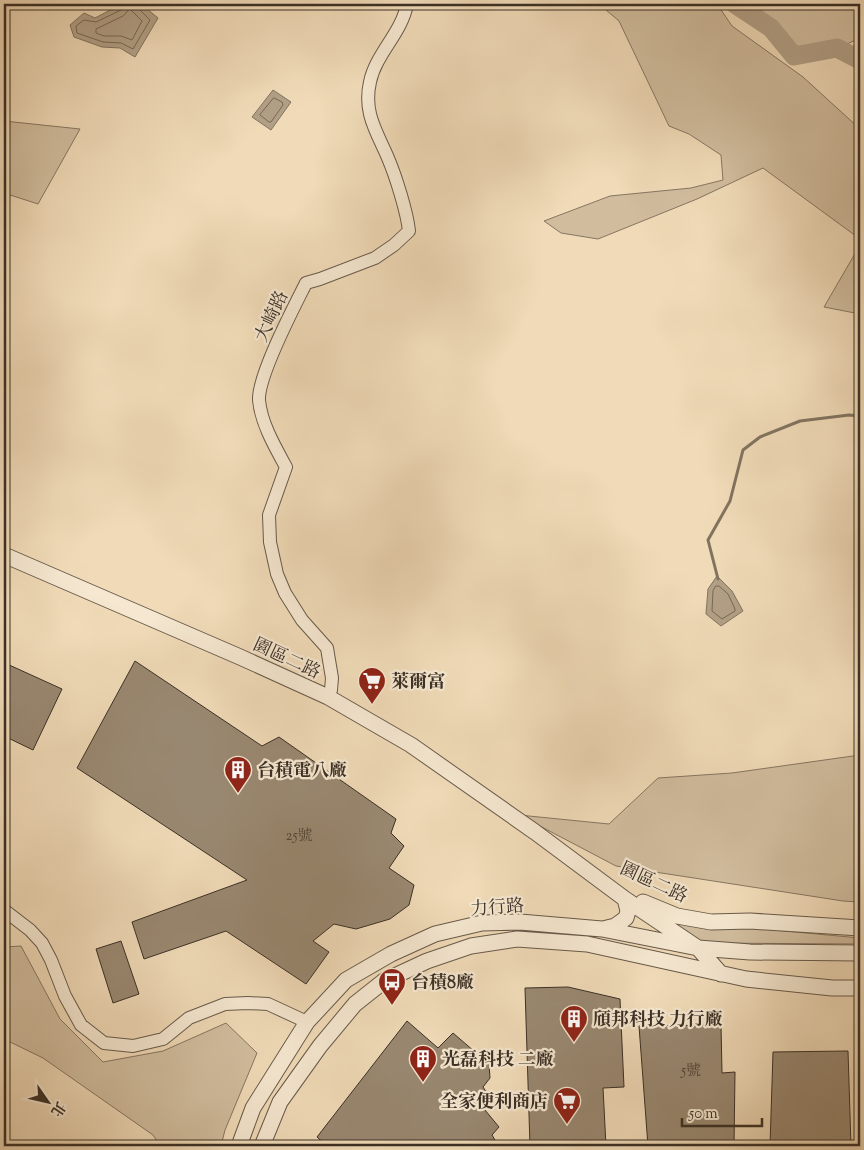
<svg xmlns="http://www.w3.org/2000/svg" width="864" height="1150" font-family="'Sorts Mill Goudy','Noto Serif TC',serif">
  <rect width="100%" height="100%" fill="#f0dab7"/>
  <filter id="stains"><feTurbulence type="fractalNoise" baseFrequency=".004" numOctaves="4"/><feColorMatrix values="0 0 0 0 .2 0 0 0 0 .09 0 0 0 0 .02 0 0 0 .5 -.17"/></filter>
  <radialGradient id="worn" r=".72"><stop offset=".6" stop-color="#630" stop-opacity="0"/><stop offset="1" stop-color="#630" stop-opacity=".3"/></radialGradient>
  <path fill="#d1bd9e" stroke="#867662" d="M 599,4 L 717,4 L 732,26 L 803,77 L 860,129 L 860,239 L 763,168 L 697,199 L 598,239 L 561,233 L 544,221 L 610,196 L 691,188 L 723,180 L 721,155 L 689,134 L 669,126 L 619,21 Z
    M 755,4 L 860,4 L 860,38 L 810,61 Z
    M 4,121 L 80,129 L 38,204 L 4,193 Z
    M 860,245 L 860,314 L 824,307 Z
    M 860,755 L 860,902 L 843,901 L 616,866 L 519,815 L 609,824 L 658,778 L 732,773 Z
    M 666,920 L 860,938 L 860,944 L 701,943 Z
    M 21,946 L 60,1019 L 103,1062 L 163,1051 L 226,1023 L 257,1053 L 225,1130 L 221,1146 L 160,1146 L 153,1135 L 43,1058 L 4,1039 L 4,947 Z"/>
  <path fill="#b2a086" stroke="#827360" d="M 122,4 L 141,4 L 158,18 L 135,57 L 120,48 L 102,47 L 74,37 L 70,25 L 84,13 L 95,18 Z
    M 273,90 L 291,102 L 271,130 L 252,117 Z
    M 717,576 L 732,591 L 743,611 L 721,626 L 706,614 L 708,589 Z"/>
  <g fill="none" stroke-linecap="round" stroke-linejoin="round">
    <path stroke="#766856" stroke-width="1" d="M 123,4 L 121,10 L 96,22 L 84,20 L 76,26 L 77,33 L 103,42 L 121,43 L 133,49 L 150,20 L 139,9 L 138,4
      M 130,9 L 142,21 L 132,40 L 121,36 L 104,36 L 96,33 L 96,29 L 123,16 Z
      M 274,98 L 282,102 L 283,105 L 271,122 L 269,122 L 260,115 Z
      M 716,586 L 719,586 L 728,594 L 735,609 L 735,611 L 722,619 L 712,611 L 713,591 Z"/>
    <path stroke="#827360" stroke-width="3" d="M 718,579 L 708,540 L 730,501 L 743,450 L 760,437 L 800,421 L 849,415 L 860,416"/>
    <path stroke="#b2a086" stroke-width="19" d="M 735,4 L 771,28 L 794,56 L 837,48 L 860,60"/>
  </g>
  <path fill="#998871" stroke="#3b3026" d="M 135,661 L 262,746 L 279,737 L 396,819 L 391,833 L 404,846 L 389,868 L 414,885 L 409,905 L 390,919 L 356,929 L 334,924 L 313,941 L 329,952 L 306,984 L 226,931 L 144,959 L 132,922 L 247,880 L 77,768 Z
    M 7,664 L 62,689 L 33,750 L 4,736 L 4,670 Z
    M 121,941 L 139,994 L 113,1003 L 96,949 Z
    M 568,987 L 620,999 L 624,1087 L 603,1088 L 606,1146 L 530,1146 L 525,988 Z
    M 407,1021 L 438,1048 L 453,1033 L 489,1064 L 490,1078 L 483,1087 L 488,1095 L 480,1104 L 499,1127 L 492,1135 L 495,1140 L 490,1146 L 327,1146 L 317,1137 Z
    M 721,1025 L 722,1073 L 735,1072 L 734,1146 L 648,1146 L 639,1026 Z
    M 848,1051 L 851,1146 L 770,1146 L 773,1052 Z"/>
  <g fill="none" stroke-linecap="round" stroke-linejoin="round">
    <defs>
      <path id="minor" d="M 328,697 L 331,690 L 332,678 L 327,648 L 302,620 L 285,593 L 277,574 L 270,542 L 269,515 L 286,467 C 275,447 261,423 259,400 C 258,375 294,307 306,283 L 320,279 L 375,258 L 394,245 L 409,231 C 407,212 396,177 388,158 C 377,132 363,113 370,82 C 376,53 402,33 407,4
        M 4,910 L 30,930 L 42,943 L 51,960 L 65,996 L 81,1025 L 104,1043 L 133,1046 L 163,1039 L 189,1018 L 225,1004 L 248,1003 L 268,1004 L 307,1022"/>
      <path id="tertiary" d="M 4,555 L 240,657 L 328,697 L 411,745 L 535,832 L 625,899 L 698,948 L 721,974
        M 643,902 L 677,916 L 711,922 L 750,921 L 860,928
        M 603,929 L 615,926 L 626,918 L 628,911 L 625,899
        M 239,1146 L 253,1108 L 307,1022 L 346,980 L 391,954 L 435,934 L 482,923 L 520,922 L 602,929 L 698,948 L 750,952 L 860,953
        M 262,1146 L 280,1102 L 320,1046 L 355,1004 L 384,981 L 427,961 L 471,946 L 517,939 L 587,944 L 746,979 L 832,988 L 860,988"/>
    </defs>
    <use href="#minor" stroke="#685a4a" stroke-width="14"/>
    <use href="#tertiary" stroke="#685a4a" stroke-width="17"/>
    <use href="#minor" stroke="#f5e7d0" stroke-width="12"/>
    <use href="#tertiary" stroke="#f5e7d0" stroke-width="15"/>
  </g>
  <defs>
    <symbol id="supermarket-pin" viewBox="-11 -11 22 30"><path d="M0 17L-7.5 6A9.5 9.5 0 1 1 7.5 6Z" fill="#8f2418" stroke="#f5e7d0"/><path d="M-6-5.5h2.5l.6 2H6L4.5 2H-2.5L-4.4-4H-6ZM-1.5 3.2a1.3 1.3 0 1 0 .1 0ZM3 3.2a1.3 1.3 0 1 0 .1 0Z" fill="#fff"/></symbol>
    <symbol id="building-pin" viewBox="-11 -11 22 30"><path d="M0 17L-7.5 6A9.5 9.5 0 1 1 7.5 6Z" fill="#8f2418" stroke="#f5e7d0"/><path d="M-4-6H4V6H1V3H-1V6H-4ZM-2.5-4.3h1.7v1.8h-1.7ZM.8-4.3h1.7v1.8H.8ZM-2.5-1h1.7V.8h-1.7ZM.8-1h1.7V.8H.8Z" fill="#fff"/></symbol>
    <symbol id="bus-pin" viewBox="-11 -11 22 30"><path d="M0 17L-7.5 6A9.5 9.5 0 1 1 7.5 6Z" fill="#8f2418" stroke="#f5e7d0"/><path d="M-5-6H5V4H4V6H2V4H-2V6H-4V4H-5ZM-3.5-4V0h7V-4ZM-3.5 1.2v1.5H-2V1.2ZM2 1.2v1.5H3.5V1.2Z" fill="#fff"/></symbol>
  </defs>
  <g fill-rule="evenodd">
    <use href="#supermarket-pin" x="356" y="665" width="32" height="43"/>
    <use href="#building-pin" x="222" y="754" width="32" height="43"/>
    <use href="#bus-pin" x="376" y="966" width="32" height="43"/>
    <use href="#building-pin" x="558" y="1003" width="32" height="43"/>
    <use href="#building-pin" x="407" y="1043" width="32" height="43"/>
    <use href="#supermarket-pin" x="551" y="1085" width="32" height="43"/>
  </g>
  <g text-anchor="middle" stroke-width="4.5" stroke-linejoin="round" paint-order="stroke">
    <g font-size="15" fill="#524639">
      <text x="299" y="840">25號</text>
      <text x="691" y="1075">5號</text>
    </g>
    <g font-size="18" fill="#3b3026" stroke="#f5e7d0">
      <text transform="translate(271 316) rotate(-65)" y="6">大崎路</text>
      <text transform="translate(287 658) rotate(25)" y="6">園區二路</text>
      <text transform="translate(654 882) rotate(25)" y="6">園區二路</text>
      <text transform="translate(497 907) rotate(-4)" y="6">力行路</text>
    </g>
    <g font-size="18" font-weight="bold" fill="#3b3026" stroke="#f5e7d0" text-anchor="start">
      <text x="391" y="687">萊爾富</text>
      <text x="257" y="776">台積電八廠</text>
      <text x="411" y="988">台積8廠</text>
      <text x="593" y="1025">頎邦科技 力行廠</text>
      <text x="442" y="1065">光磊科技 二廠</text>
      <text x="548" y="1107" text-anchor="end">全家便利商店</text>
    </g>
  </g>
  <rect width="864" height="1150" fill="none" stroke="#f0dab7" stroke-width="20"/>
  <rect x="5" y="5" width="854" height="1140" fill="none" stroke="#3b3026" stroke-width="2.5"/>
  <rect x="10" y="10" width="844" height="1130" fill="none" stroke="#3b3026"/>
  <g transform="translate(48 1102) rotate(124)" stroke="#f5e7d0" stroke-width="4" paint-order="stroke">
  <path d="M0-4L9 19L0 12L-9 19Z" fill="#3b3026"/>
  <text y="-8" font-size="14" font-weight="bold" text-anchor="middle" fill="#3b3026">北</text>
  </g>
  <path d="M682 1118v8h80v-8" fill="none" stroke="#3b3026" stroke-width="2.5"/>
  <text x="689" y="1118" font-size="15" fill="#3b3026" stroke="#f5e7d0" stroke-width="4" paint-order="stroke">50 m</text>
  <rect width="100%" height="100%" filter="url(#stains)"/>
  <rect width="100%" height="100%" fill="url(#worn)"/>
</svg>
